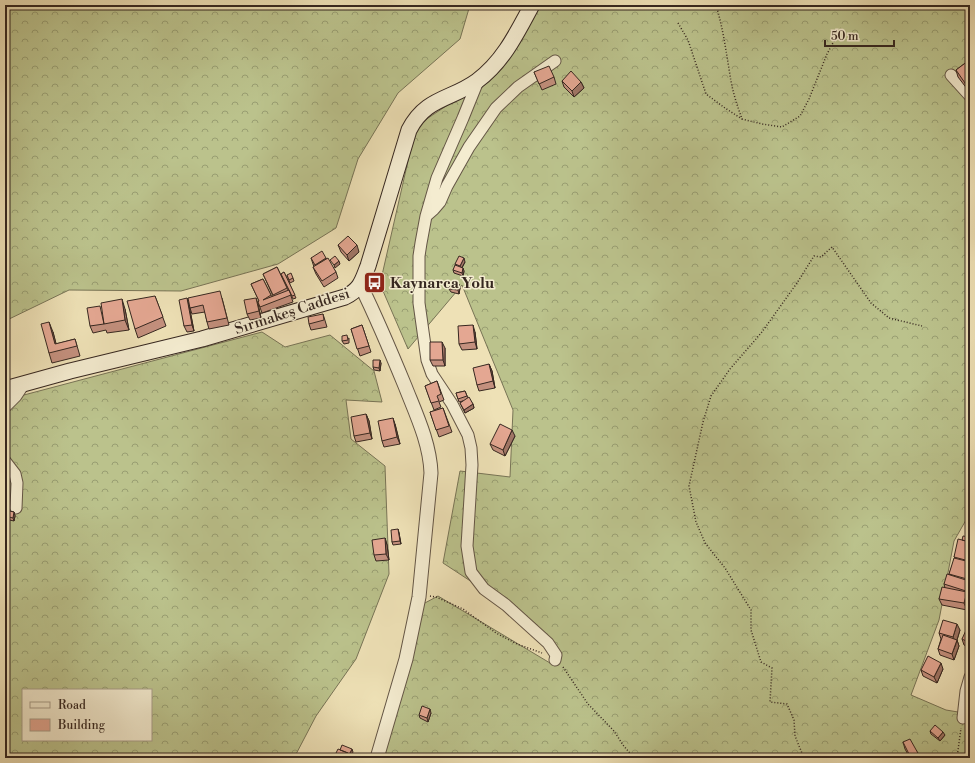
<svg xmlns="http://www.w3.org/2000/svg" width="975" height="763" font-family="'Libre Bodoni',serif">
  <defs>
    <pattern id="forest-crowns" width="20" height="18" patternUnits="userSpaceOnUse"><rect width="20" height="18" fill="#bbc28c"/><path d="M2 6a3 3 0 1 1 6 0M12 15a3 3 0 1 1 6 0" fill="none" stroke="#999e72"/></pattern>
  </defs>
  <rect width="100%" height="100%" fill="#eee1b6"/>
  <filter id="stains"><feTurbulence type="fractalNoise" baseFrequency=".005" numOctaves="4"/><feColorMatrix values="0 0 0 0 .2 0 0 0 0 .09 0 0 0 0 .02 0 0 0 .5 -.17"/></filter>
  <radialGradient id="worn" r=".72"><stop offset=".6" stop-color="#630" stop-opacity="0"/><stop offset="1" stop-color="#630" stop-opacity=".3"/></radialGradient>
  <path fill="url(#forest-crowns)" stroke="#787456" fill-rule="evenodd" d="M 5,5 L 470,5 L 460,39 L 398,93 L 358,159 L 336,228 L 278,264 L 181,291 L 69,290 L 5,321 Z
    M 537,5 L 970,5 L 970,513 L 954,541 L 939,620 L 911,695 L 946,710 L 970,714 L 970,758 L 381,758 L 423,604 L 438,596 L 555,666 L 536,624 L 443,563 L 460,471 L 510,477 L 513,410 L 462,285 L 408,349 L 380,284 L 416,126 L 496,73 Z
    M 262,332 L 285,347 L 330,335 L 374,371 L 382,402 L 346,400 L 351,439 L 385,466 L 389,574 L 356,659 L 316,716 L 294,758 L 5,758 L 5,400 ZM 23,690 L 151,690 L 151,740 L 23,740 Z"/>
  <g fill="none" stroke-linecap="round" stroke-linejoin="round">
    <defs>
      <path id="minor" d="M 951,75 L 970,96
        M 478,81 L 463,118 L 437,178 L 426,216 L 421,243 L 419,256 L 419,303 L 427,360 L 432,374 L 452,404 L 468,435 L 471,448 L 472,465 L 467,546 L 471,572 L 484,589 L 506,605 L 548,643 L 556,655 L 555,660
        M 426,216 L 434,209 L 440,202 L 447,186 L 469,147 L 496,108 L 518,87 L 555,61
        M 5,407 L 16,396 L 24,384
        M 5,461 L 15,474 L 17,483 L 16,508
        M 963,718 L 966,691 L 970,677"/>
      <path id="tertiary" d="M 361,286 C 377,319 391,352 405,386 C 416,414 430,443 431,473 L 419,597 L 406,659 L 377,758"/>
      <path id="secondary" d="M 5,389 L 70,371 L 202,339 L 345,297 C 361,289 362,281 368,266 L 409,130 C 426,97 451,100 477,81 C 503,62 517,33 532,5"/>
    </defs>
    <use href="#minor" stroke="#645646" stroke-width="13"/>
    <use href="#tertiary" stroke="#645646" stroke-width="15"/>
    <use href="#secondary" stroke="#362720" stroke-width="17"/>
    <path stroke="#362720" stroke-width="1.5" stroke-dasharray="1 2" stroke-linecap="butt" d="M 716,5 C 723,28 726,51 730,75 C 732,90 737,105 742,119 L 762,124 L 782,127 L 800,116 L 809,99 L 827,54 L 841,28
      M 678,23 L 688,40 L 706,94 L 725,108 L 742,119
      M 430,596 L 436,597 L 463,609 L 496,633 L 517,644 L 542,653
      M 563,667 L 588,704 L 614,731 L 623,745 L 634,758
      M 804,758 L 795,736 L 794,720 L 787,704 L 770,702 L 772,668 L 761,662 L 751,630 L 751,610 L 725,568 L 705,543 L 696,522 L 689,486 L 703,422 L 711,396 L 730,369 L 762,332 L 797,283 L 814,256 L 821,257 L 832,247 L 871,303 L 889,318 L 922,326
      M 957,758 L 961,728"/>
    <use href="#minor" stroke="#f4ecd0" stroke-width="11"/>
    <use href="#tertiary" stroke="#f4ecd0" stroke-width="13"/>
    <use href="#secondary" stroke="#f4ecd0" stroke-width="15"/>
  </g>
  <path fill="#c4907e" stroke="#362720" d="M 968,61 L 968,90 L 958,77 L 956,70 Z
    M 534,72 L 554,77 L 556,84 L 542,90 Z
    M 562,81 L 581,82 L 584,88 L 574,97 L 564,87 Z
    M 338,245 L 359,252 L 349,261 L 341,252 Z
    M 311,258 L 326,258 L 336,272 L 338,278 L 324,287 L 316,274 L 313,267 L 314,267 Z
    M 465,262 L 462,268 L 464,271 L 463,276 L 454,273 L 453,270 L 456,266 L 455,264 Z
    M 277,267 L 288,290 L 289,290 L 281,274 L 284,272 L 296,298 L 293,299 L 289,290 L 293,302 L 262,313 L 258,302 L 259,301 L 251,284 L 263,279 L 272,297 L 273,296 L 263,274 Z
    M 287,275 L 293,278 L 294,281 L 290,283 Z
    M 459,284 L 460,288 L 459,294 L 451,292 L 449,289 Z
    M 155,296 L 166,326 L 138,338 L 135,329 Z
    M 222,298 L 229,325 L 209,329 L 207,322 L 205,312 L 192,314 L 190,308 Z
    M 258,304 L 261,318 L 250,320 L 247,314 Z
    M 189,305 L 194,331 L 187,332 L 184,326 Z
    M 125,309 L 129,330 L 107,333 L 106,330 L 93,333 L 90,326 Z
    M 323,314 L 327,327 L 311,330 L 309,324 Z
    M 362,325 L 371,352 L 360,356 L 351,329 Z
    M 53,332 L 56,344 L 75,339 L 80,356 L 52,363 L 49,353 Z
    M 475,332 L 477,349 L 462,350 L 459,344 Z
    M 349,338 L 349,343 L 344,344 L 342,341 Z
    M 445,348 L 445,366 L 433,366 L 430,360 Z
    M 381,363 L 380,371 L 374,370 L 373,367 Z
    M 489,364 L 492,371 L 495,388 L 479,391 L 477,385 Z
    M 437,381 L 444,400 L 439,402 L 441,407 L 434,410 L 425,386 Z
    M 465,391 L 468,398 L 473,404 L 474,408 L 465,413 L 460,403 L 463,401 L 459,402 L 456,393 Z
    M 443,408 L 452,432 L 439,437 L 430,412 Z
    M 366,414 L 369,421 L 372,439 L 356,442 L 354,436 Z
    M 395,424 L 400,444 L 384,447 L 382,441 Z
    M 515,436 L 505,456 L 493,450 L 490,444 Z
    M 5,510 L 14,512 L 15,516 L 14,521 L 5,519 Z
    M 398,529 L 399,533 L 401,544 L 393,545 L 392,542 Z
    M 970,537 L 970,582 L 968,597 L 969,599 L 967,610 L 942,605 L 939,599 L 945,588 L 944,584 L 950,575 L 949,574 L 955,558 L 954,557 L 962,540 Z
    M 385,538 L 387,545 L 389,560 L 376,561 L 374,555 Z
    M 970,629 L 970,648 L 964,645 L 962,639 Z
    M 960,630 L 957,640 L 959,646 L 954,660 L 940,655 L 938,649 L 941,639 L 939,633 Z
    M 943,669 L 937,683 L 923,676 L 921,670 Z
    M 431,713 L 428,722 L 420,718 L 419,715 Z
    M 930,731 L 945,735 L 940,741 L 931,734 Z
    M 903,742 L 919,755 L 920,758 L 910,758 L 905,749 Z"/>
  <path fill="#a07566" stroke="#362720" d="M 970,80 L 970,88 L 968,90 L 965,83 Z
    M 581,82 L 584,88 L 574,97 L 572,91 Z
    M 357,245 L 359,252 L 349,261 L 347,255 Z
    M 326,258 L 328,264 L 317,271 L 315,265 Z
    M 464,258 L 465,262 L 461,269 L 460,266 Z
    M 339,261 L 340,264 L 335,268 L 334,265 Z
    M 463,268 L 464,271 L 463,276 L 462,273 Z
    M 459,284 L 460,288 L 459,294 L 458,290 Z
    M 187,298 L 189,305 L 194,331 L 192,325 Z
    M 256,298 L 258,304 L 261,318 L 259,311 Z
    M 122,299 L 125,309 L 129,330 L 125,320 Z
    M 49,322 L 53,332 L 58,351 L 55,344 Z
    M 473,325 L 475,332 L 477,349 L 475,342 Z
    M 442,342 L 445,348 L 445,366 L 443,360 Z
    M 380,360 L 381,363 L 380,371 L 379,368 Z
    M 489,364 L 492,371 L 495,388 L 493,381 Z
    M 473,404 L 474,408 L 465,413 L 464,410 Z
    M 366,414 L 369,421 L 372,439 L 370,433 Z
    M 393,418 L 395,424 L 400,444 L 397,437 Z
    M 512,430 L 515,436 L 505,456 L 503,450 Z
    M 14,512 L 15,516 L 14,521 L 13,518 Z
    M 398,529 L 399,533 L 401,544 L 400,541 Z
    M 385,538 L 387,545 L 389,560 L 386,554 Z
    M 970,568 L 970,592 L 968,597 L 969,599 L 967,610 L 964,603 L 966,592 L 966,591 L 968,583 L 967,579 Z
    M 957,624 L 960,630 L 956,643 L 957,640 L 959,646 L 954,660 L 952,654 L 956,644 L 953,637 Z
    M 941,663 L 943,669 L 937,683 L 934,677 Z
    M 430,709 L 431,713 L 428,722 L 427,718 Z
    M 943,732 L 945,735 L 940,741 L 938,738 Z
    M 352,749 L 353,752 L 350,758 L 349,755 Z
    M 348,753 L 350,758 L 346,758 Z"/>
  <path fill="#e4a792" stroke="#362720" d="M 968,61 L 970,64 L 970,80 L 965,83 L 956,70 Z
    M 549,66 L 554,77 L 539,84 L 534,72 Z
    M 571,71 L 581,82 L 572,91 L 562,81 Z
    M 348,236 L 357,245 L 347,255 L 338,245 Z
    M 322,251 L 326,258 L 315,265 L 311,258 Z
    M 335,256 L 339,261 L 334,265 L 330,260 Z
    M 459,256 L 464,258 L 460,266 L 455,264 Z
    M 328,258 L 336,272 L 322,281 L 313,267 Z
    M 455,265 L 463,268 L 462,273 L 453,270 Z
    M 277,267 L 287,288 L 273,295 L 263,274 Z
    M 284,272 L 295,295 L 292,296 L 281,274 Z
    M 291,273 L 293,278 L 289,280 L 287,275 Z
    M 263,279 L 271,295 L 263,300 L 289,290 L 291,295 L 260,307 L 258,302 L 259,301 L 251,284 Z
    M 451,283 L 459,284 L 458,290 L 449,289 Z
    M 220,291 L 227,318 L 207,322 L 203,305 L 190,308 L 188,298 Z
    M 155,296 L 163,317 L 135,329 L 127,301 Z
    M 187,298 L 192,325 L 184,326 L 179,300 Z
    M 256,298 L 259,311 L 247,314 L 244,300 Z
    M 122,299 L 125,320 L 104,324 L 101,303 Z
    M 100,306 L 104,324 L 90,326 L 87,308 Z
    M 323,314 L 324,320 L 309,324 L 308,317 Z
    M 49,322 L 55,344 L 75,339 L 77,346 L 49,353 L 41,324 Z
    M 362,325 L 369,346 L 357,349 L 351,329 Z
    M 473,325 L 475,342 L 459,344 L 458,326 Z
    M 347,335 L 348,340 L 342,341 L 342,336 Z
    M 430,342 L 442,342 L 443,360 L 430,360 Z
    M 373,360 L 380,360 L 379,368 L 373,367 Z
    M 489,364 L 493,381 L 477,385 L 473,368 Z
    M 437,381 L 441,394 L 437,396 L 439,401 L 431,403 L 425,386 Z
    M 465,391 L 467,396 L 458,399 L 456,393 Z
    M 469,397 L 473,404 L 464,410 L 460,403 Z
    M 443,408 L 449,426 L 436,430 L 430,412 Z
    M 366,414 L 370,433 L 354,436 L 351,417 Z
    M 393,418 L 397,437 L 382,441 L 378,421 Z
    M 500,424 L 512,430 L 503,450 L 490,444 Z
    M 5,510 L 14,512 L 13,518 L 5,516 Z
    M 398,529 L 400,541 L 392,542 L 391,530 Z
    M 963,536 L 970,537 L 970,542 L 962,540 Z
    M 385,538 L 386,554 L 374,555 L 372,540 Z
    M 958,539 L 970,542 L 970,554 L 969,561 L 954,557 Z
    M 954,558 L 970,562 L 970,568 L 967,579 L 949,574 Z
    M 947,574 L 969,581 L 966,591 L 944,584 Z
    M 942,587 L 967,592 L 964,603 L 939,599 Z
    M 943,620 L 957,624 L 953,637 L 939,633 Z
    M 967,628 L 970,629 L 970,643 L 962,639 Z
    M 943,635 L 957,640 L 952,654 L 938,649 Z
    M 928,656 L 941,663 L 934,677 L 921,670 Z
    M 422,706 L 430,709 L 427,718 L 419,715 Z
    M 935,725 L 943,732 L 938,738 L 930,731 Z
    M 910,739 L 919,755 L 913,758 L 911,758 L 903,742 Z
    M 342,745 L 352,749 L 349,755 L 348,755 L 348,753 L 340,750 Z
    M 338,749 L 348,753 L 346,758 L 337,758 L 334,757 Z"/>
  <defs>
    <symbol id="bus-square" viewBox="-11 -11 22 22"><rect x="-9" y="-9" width="18" height="18" rx="4" fill="#8f2418" stroke="#f4ecd0"/><path d="M-5-6H5V4H4V6H2V4H-2V6H-4V4H-5ZM-3.5-4V0h7V-4ZM-3.5 1.2v1.5H-2V1.2ZM2 1.2v1.5H3.5V1.2Z" fill="#fff"/></symbol>
  </defs>
  <g fill-rule="evenodd">
    <use href="#bus-square" x="362" y="270" width="25" height="25"/>
  </g>
  <g text-anchor="middle" stroke-width="3" stroke-linejoin="round" paint-order="stroke">
    <g font-size="15" font-weight="bold" fill="#362720" stroke="#f4ecd0" text-anchor="start">
      <text x="390" y="288">Kaynarca Yolu</text>
    </g>
    <g font-size="15" fill="#362720" stroke="#f4ecd0">
      <text transform="translate(292 311) rotate(-18)" y="5">Sırmakeş Caddesi</text>
    </g>
  </g>
  <rect width="975" height="763" fill="none" stroke="#eee1b6" stroke-width="20"/>
  <rect x="6" y="6" width="963" height="751" fill="none" stroke="#362720" stroke-width="2"/>
  <rect x="10" y="10" width="955" height="743" fill="none" stroke="#362720"/>
  <rect x="22" y="689" width="130" height="52" fill="#f4ecd0" stroke="#a89d8a"/>
  <rect x="30" y="702" width="20" height="6" fill="#f4ecd0" stroke="#a89d8a"/>
  <text x="58" y="709" font-size="12" fill="#362720">Road</text>
  <rect x="30" y="719" width="20" height="12" fill="#e4a792" stroke="#a89d8a"/>
  <text x="58" y="729" font-size="12" fill="#362720">Building</text>
  <path d="M825 40v6h69v-6" fill="none" stroke="#362720" stroke-width="2"/>
  <text x="831" y="40" font-size="12" fill="#362720" stroke="#f4ecd0" stroke-width="3" paint-order="stroke">50 m</text>
  <rect width="100%" height="100%" filter="url(#stains)"/>
  <rect width="100%" height="100%" fill="url(#worn)"/>
</svg>
